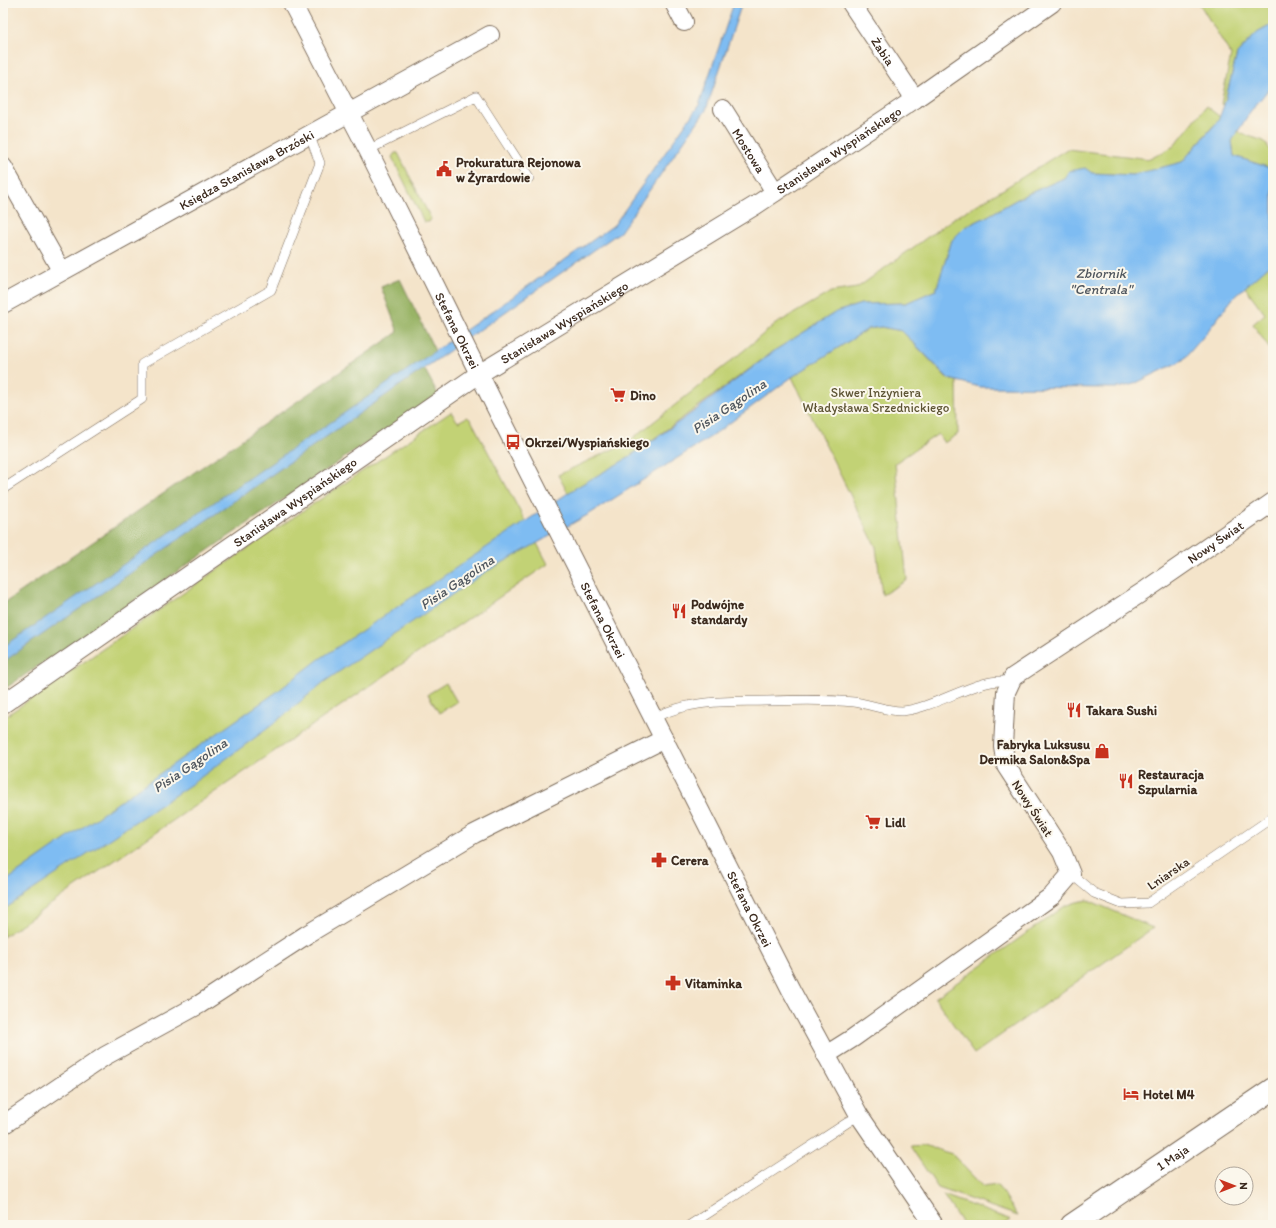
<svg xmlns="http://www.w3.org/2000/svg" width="1276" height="1228" font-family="Itim,sans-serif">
  <rect width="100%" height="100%" fill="#fbf7ec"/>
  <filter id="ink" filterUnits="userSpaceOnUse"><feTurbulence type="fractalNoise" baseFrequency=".025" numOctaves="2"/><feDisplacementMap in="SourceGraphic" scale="8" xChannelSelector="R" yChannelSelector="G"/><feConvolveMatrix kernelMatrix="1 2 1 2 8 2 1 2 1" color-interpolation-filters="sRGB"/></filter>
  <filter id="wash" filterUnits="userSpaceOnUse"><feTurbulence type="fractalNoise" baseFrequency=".012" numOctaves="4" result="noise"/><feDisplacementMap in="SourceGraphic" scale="16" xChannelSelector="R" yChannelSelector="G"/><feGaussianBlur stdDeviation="0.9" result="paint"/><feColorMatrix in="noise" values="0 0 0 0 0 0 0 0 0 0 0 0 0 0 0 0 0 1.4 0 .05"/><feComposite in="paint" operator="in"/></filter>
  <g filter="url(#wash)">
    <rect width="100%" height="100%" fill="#f4e4ca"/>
    <path fill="#c2d274" stroke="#7e7e49" d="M 1199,3 L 1217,4 L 1273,3 L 1273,24 L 1257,33 L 1237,54 L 1224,105 L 1221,104 L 1231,55 Z
      M 1206,106 L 1242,134 L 1264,141 L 1273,154 L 1273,169 L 1234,156 L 1232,141 L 1213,126 L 1182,162 L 1174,165 L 1132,175 L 1092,173 L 1064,178 L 1021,197 L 986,217 L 965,227 L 952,240 L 936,290 L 906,303 L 861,304 L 836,312 L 777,349 L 626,459 L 568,493 L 558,475 L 628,442 L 736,357 L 774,325 L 831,292 L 857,288 L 954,218 L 1002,190 L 1067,149 L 1150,159 L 1174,146 Z
      M 395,153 L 398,153 L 431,219 L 429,222 L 424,222 L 392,157 Z
      M 1273,262 L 1273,354 L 1253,324 L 1265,314 L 1245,287 Z
      M 881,327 L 902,331 L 948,379 L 957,381 L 958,434 L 944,443 L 938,434 L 895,463 L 907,580 L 882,595 L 876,547 L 792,377 L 868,329 Z
      M 451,412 L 458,422 L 467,417 L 471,420 L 548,564 L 3,937 L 3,718 L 273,531 Z
      M 446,683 L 457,702 L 439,713 L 428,694 Z
      M 1088,900 L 1153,928 L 974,1054 L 935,998 L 1065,906 L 1077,902 Z
      M 923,1145 L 952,1154 L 983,1187 L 997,1185 L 1018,1216 L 938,1188 L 910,1146 Z
      M 943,1195 L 1011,1220 L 1004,1225 L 963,1225 Z"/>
    <path fill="#99b466" stroke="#6a6f42" d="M 400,279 L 438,357 L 424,368 L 438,394 L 3,690 L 3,604 L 398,332 L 381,287 Z"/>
    <path fill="#7ebcf2" stroke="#5c7388" d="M 734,3 L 742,3 L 706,110 L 620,232 L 3,662 L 3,647 L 483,318 L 614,225 L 699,105 Z
      M 1273,24 L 1273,84 L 1250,112 L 1232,141 L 1234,156 L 1273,169 L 1273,262 L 1234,297 L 1203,337 L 1183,360 L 1134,384 L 1118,388 L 980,387 L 949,379 L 902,331 L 881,327 L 868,329 L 792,377 L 712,436 L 591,513 L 484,573 L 324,682 L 271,726 L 193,783 L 3,910 L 3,883 L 278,691 L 318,660 L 577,487 L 626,459 L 696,410 L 777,349 L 836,312 L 861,304 L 906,303 L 936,290 L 952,240 L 965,227 L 986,217 L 1021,197 L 1064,178 L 1069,171 L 1085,168 L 1092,173 L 1132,175 L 1182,162 L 1218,121 L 1224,105 L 1237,54 L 1257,33 Z"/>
  </g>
  <g filter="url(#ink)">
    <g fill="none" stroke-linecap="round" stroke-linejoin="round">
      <defs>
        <path id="service" d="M 368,150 L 476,96 L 529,178
          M 3,489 L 142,399 L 142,364 L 271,290 L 320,163 L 309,134
          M 653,718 C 692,699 724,702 766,701 C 796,700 824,699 854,702 C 870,704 885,711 902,711 C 934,709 982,675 1009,682
          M 1071,874 L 1094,893 L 1122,904 L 1148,903 L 1273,817
          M 690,1225 L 859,1115"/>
        <g id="minor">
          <path id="s1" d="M 292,3 L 368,150 L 498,412 L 791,990 L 859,1115 L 934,1225"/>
          <path d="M 674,3 L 684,22"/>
          <path id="s2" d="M 851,3 L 915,99"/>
          <path id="s3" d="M 723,109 L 775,192"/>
          <path d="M 3,167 L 61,270"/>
          <path id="s4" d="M 3,304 L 490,35"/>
          <path id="s5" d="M 3,704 L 479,374 L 756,205 L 915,99 L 1052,3"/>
          <path id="s6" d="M 826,1055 L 853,1038 L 1052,896 L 1071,874 L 1062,852 L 1006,766 L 1003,746 L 1006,692 L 1013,677 L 1147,589 L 1273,502"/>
          <path d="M 3,1125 L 105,1056 L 200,1004 L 306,935 L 474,834 L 664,739"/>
        </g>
        <g id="tertiary">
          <path id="s7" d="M 1072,1225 L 1273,1089"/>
        </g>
      </defs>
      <use href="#service" stroke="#7c6b5a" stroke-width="10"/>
      <use href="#minor" stroke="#7c6b5a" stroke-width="20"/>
      <use href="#tertiary" stroke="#7c6b5a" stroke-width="24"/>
      <use href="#service" stroke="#fff" stroke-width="9"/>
      <use href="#minor" stroke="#fff" stroke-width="18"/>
      <use href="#tertiary" stroke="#fff" stroke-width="22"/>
    </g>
  </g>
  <defs>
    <symbol id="civic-bare" viewBox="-9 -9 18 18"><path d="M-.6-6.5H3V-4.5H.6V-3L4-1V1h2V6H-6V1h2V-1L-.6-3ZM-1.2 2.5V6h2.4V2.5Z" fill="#c8321e" stroke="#fbf7ec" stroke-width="2.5" paint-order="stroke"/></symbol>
    <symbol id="supermarket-bare" viewBox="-9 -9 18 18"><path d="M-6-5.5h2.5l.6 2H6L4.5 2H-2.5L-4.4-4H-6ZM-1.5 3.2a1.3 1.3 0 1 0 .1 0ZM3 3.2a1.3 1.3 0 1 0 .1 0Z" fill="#c8321e" stroke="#fbf7ec" stroke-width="2.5" paint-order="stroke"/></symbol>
    <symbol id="bus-bare" viewBox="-9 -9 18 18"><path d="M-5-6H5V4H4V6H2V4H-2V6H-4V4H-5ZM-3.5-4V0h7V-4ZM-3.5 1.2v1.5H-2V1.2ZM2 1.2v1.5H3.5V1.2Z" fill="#c8321e" stroke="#fbf7ec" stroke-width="2.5" paint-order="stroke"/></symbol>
    <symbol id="restaurant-bare" viewBox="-9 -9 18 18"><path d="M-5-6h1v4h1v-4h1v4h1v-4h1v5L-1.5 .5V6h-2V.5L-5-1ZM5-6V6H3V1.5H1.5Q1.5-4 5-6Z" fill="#c8321e" stroke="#fbf7ec" stroke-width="2.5" paint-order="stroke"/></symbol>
    <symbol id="shop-bare" viewBox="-9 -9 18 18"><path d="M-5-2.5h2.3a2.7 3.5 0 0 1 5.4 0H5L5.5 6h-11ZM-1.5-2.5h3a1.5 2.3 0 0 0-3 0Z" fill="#c8321e" stroke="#fbf7ec" stroke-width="2.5" paint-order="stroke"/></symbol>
    <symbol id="pharmacy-bare" viewBox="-9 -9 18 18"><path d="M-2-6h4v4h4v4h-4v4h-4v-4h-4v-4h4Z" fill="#c8321e" stroke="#fbf7ec" stroke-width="2.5" paint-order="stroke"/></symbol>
    <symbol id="hotel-bare" viewBox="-9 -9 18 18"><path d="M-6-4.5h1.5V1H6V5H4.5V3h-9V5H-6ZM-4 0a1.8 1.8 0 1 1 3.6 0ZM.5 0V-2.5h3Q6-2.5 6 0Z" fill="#c8321e" stroke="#fbf7ec" stroke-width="2.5" paint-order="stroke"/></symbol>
  </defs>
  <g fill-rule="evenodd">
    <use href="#civic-bare" x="433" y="158" width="22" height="22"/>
    <use href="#supermarket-bare" x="607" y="384" width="22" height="22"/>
    <use href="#bus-bare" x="502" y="431" width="22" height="22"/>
    <use href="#restaurant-bare" x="668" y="600" width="22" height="22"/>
    <use href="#restaurant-bare" x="1063" y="699" width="22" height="22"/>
    <use href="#shop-bare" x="1091" y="740" width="22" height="22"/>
    <use href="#restaurant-bare" x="1115" y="770" width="22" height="22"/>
    <use href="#supermarket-bare" x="862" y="811" width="22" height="22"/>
    <use href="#pharmacy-bare" x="648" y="849" width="22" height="22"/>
    <use href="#pharmacy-bare" x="662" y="972" width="22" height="22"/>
    <use href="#hotel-bare" x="1120" y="1083" width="22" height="22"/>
  </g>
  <g text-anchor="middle" stroke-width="4" stroke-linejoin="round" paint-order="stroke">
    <g font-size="13" fill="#3b2a1e" stroke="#fbf7ec">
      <text dy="5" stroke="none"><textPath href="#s2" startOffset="58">Żabia</textPath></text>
      <text dy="5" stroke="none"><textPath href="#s5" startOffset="1003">Stanisława Wyspiańskiego</textPath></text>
      <text dy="5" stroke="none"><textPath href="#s3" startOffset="49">Mostowa</textPath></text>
      <text dy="5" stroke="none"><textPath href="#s4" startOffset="278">Księdza Stanisława Brzóski</textPath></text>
      <text dy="5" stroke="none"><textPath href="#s5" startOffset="679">Stanisława Wyspiańskiego</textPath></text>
      <text dy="5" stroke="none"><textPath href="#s1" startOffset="367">Stefana Okrzei</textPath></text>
      <text dy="5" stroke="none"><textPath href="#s5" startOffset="355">Stanisława Wyspiańskiego</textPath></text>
      <text dy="5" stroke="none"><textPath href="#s6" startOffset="766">Nowy Świat</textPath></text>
      <text dy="5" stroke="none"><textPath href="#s1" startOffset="691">Stefana Okrzei</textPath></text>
      <text transform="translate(1033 808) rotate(57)" y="5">Nowy Świat</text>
      <text transform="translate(1168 873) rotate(-34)" y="5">Lniarska</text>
      <text dy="5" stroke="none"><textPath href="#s1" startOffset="1015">Stefana Okrzei</textPath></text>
      <text dy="5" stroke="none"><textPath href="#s7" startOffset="121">1 Maja</textPath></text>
    </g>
    <g font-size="13" font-weight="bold" fill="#3b2a1e" stroke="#fbf7ec" text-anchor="start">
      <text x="456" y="167">Prokuratura Rejonowa<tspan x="456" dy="15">w Żyrardowie</tspan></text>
      <text x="630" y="400">Dino</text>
      <text x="525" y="447">Okrzei/Wyspiańskiego</text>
      <text x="691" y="609">Podwójne<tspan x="691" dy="15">standardy</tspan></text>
      <text x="1086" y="715">Takara Sushi</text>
      <text x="1090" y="749" text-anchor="end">Fabryka Luksusu<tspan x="1090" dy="15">Dermika Salon&amp;Spa</tspan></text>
      <text x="1138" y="779">Restauracja<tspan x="1138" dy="15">Szpularnia</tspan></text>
      <text x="885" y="827">Lidl</text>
      <text x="671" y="865">Cerera</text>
      <text x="685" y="988">Vitaminka</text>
      <text x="1143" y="1099">Hotel M4</text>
    </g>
    <g font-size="13" fill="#5d5434" stroke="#fbf7ec">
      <text x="876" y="397">Skwer Inżyniera<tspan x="876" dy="15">Władysława Srzednickiego</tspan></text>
    </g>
    <g font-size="14" font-style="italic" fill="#4f565e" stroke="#fbf7ec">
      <text x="1101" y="278">Zbiornik<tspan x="1101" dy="16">"Centrala"</tspan></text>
      <text transform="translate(729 406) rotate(-34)" y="5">Pisia Gągolina</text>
      <text transform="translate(457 582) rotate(-34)" y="5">Pisia Gągolina</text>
      <text transform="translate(190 765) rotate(-34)" y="5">Pisia Gągolina</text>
    </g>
  </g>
  <rect width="1276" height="1228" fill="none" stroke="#fbf7ec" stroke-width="16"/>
  <g transform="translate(1234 1186) rotate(90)"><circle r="19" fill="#fbf7ec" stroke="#aea59a"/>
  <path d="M0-3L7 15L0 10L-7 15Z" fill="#c8321e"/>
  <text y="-6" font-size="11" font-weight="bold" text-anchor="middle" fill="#3b2a1e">N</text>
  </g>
</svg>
